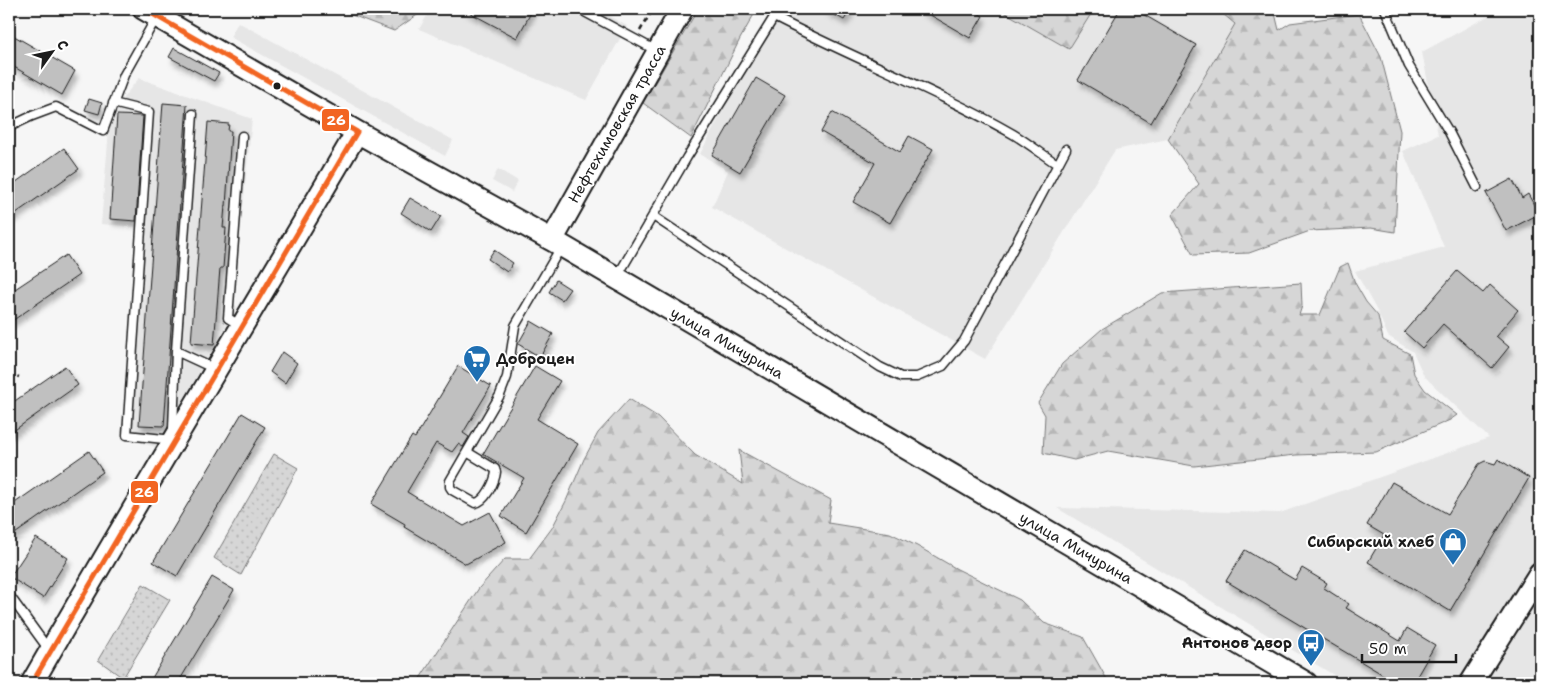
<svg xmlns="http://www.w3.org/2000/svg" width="1549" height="692" font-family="'Shantell Sans',sans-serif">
  <defs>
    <pattern id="forest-firs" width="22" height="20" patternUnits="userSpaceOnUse" patternTransform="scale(1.25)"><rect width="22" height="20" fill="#d6d6d6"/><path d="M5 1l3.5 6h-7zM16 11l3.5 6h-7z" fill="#b7b7b7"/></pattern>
    <pattern id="park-dots" width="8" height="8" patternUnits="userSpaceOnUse" patternTransform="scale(1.25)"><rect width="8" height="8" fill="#d6d6d6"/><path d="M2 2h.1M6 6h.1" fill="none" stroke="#b7b7b7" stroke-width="1.8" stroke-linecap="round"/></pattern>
    <filter id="shadow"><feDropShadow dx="3" dy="5.5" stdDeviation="2.5" flood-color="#0004"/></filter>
  </defs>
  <rect width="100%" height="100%" fill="#f6f6f6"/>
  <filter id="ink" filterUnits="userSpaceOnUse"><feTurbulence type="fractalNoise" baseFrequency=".02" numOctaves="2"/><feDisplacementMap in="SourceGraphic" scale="10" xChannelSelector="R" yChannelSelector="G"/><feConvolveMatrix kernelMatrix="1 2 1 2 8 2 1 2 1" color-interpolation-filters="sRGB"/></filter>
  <g filter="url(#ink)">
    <path fill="#e6e6e6" d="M 431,9 L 596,9 L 627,26 L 586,100 L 419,29 Z
      M 776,9 L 999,9 L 1069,49 L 1094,9 L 1217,9 L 1235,24 L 1168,139 L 1115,150 L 985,359 L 712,207 L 728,171 L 700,154 Z
      M 1501,9 L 1540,9 L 1540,683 L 1347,683 L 1057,508 L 1280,513 L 1489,438 L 1424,376 L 1413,352 L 1388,336 L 1378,313 L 1355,271 L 1444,247 L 1403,151 L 1438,135 L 1422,52 Z
      M 238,22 L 453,140 L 445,156 L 230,37 Z
      M 139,78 L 252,119 L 233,303 L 237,307 L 156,447 L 124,438 L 136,227 L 101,224 L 110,118 L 114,109 Z
      M 498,169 L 518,181 L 512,192 L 492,181 Z"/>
    <path fill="url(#forest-firs)" stroke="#797979" d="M 336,9 L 421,9 L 420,13 L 394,31 Z
      M 698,9 L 757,9 L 740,39 L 691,138 L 643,103 Z
      M 999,9 L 1094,9 L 1069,49 Z
      M 1217,9 L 1274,9 L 1279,30 L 1290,23 L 1359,14 L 1381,57 L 1400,131 L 1395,232 L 1371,228 L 1310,231 L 1249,253 L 1193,255 L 1172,215 L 1199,184 L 1168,139 L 1235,24 Z
      M 1348,263 L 1355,283 L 1366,302 L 1378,316 L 1383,340 L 1410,354 L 1414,374 L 1425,390 L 1457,415 L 1450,420 L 1376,452 L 1296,455 L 1194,466 L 1108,451 L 1074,460 L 1043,453 L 1045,415 L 1038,403 L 1062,364 L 1102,329 L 1162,293 L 1301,283 L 1302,306 L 1299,315 L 1320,315 L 1340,267 Z
      M 629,399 L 658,417 L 695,455 L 743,484 L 739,450 L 831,500 L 828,523 L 890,533 L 917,546 L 957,569 L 1020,600 L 1044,623 L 1083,637 L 1109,683 L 417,683 L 479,588 L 505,559 L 529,559 L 552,528 L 566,501 L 584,459 L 598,433 Z"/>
    <path fill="url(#park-dots)" stroke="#797979" d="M 274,454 L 298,468 L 241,575 L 214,558 Z
      M 143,584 L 170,600 L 123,678 L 98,660 Z"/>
    <path fill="#c0c0c0" stroke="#1c1c1c" filter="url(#shadow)" d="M 463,9 L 533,9 L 517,38 Z
      M 824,9 L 851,9 L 844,20 Z
      M 920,9 L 970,9 L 983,16 L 970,38 Z
      M 1120,9 L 1134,9 L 1196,45 L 1151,123 L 1078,80 Z
      M 9,33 L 75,71 L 62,95 L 9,64 Z
      M 174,48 L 219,73 L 214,81 L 169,57 Z
      M 756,78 L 785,95 L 740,172 L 712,155 Z
      M 89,99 L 102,103 L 99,114 L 85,110 Z
      M 163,103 L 187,105 L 164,426 L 139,425 Z
      M 832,112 L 900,152 L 909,136 L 933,149 L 890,223 L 853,202 L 875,163 L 821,132 Z
      M 117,115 L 143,116 L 136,221 L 110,219 Z
      M 208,122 L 229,124 L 228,131 L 231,131 L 226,206 L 225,206 L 223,228 L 226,228 L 223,268 L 220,268 L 214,345 L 191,343 Z
      M 64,148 L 79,169 L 9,218 L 9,187 Z
      M 1512,179 L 1522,198 L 1528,194 L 1539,214 L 1506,231 L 1486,193 Z
      M 410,198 L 441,216 L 431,232 L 401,213 Z
      M 494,250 L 513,263 L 507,272 L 488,259 Z
      M 66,255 L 79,275 L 9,323 L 9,293 Z
      M 1457,271 L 1483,293 L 1490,285 L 1518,310 L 1496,336 L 1509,347 L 1492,368 L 1443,324 L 1422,348 L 1404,332 Z
      M 556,280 L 570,289 L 562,300 L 549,292 Z
      M 531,321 L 553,334 L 540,357 L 518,344 Z
      M 282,352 L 297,363 L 285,383 L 270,372 Z
      M 65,366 L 78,385 L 9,434 L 9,405 Z
      M 458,366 L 491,386 L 463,433 L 469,437 L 463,447 L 458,444 L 452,452 L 436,443 L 407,492 L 464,526 L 490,512 L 506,542 L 466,564 L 404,527 L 405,524 L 371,504 L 412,436 L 415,438 Z
      M 535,366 L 560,381 L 537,419 L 578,444 L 526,532 L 501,516 L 524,478 L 483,454 Z
      M 242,413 L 265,427 L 177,576 L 153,562 Z
      M 89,451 L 103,472 L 9,538 L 9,507 Z
      M 1498,459 L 1529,478 L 1450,611 L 1368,562 L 1384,535 L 1367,525 L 1392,482 L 1448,514 L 1479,464 L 1485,461 L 1495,464 Z
      M 36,538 L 68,558 L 43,598 L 10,577 Z
      M 1245,550 L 1295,580 L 1302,568 L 1327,583 L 1324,588 L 1349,604 L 1346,608 L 1400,641 L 1407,628 L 1435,645 L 1413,683 L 1397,683 L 1226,581 Z
      M 212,577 L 234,590 L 178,683 L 149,683 Z"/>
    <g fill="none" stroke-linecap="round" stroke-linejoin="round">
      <defs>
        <path id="lane" d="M 579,9 L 657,51
          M 1385,9 L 1409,66 L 1449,132 L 1477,187
          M 774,17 C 853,58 936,90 1013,134 C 1028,143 1042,154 1057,164
          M 113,103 L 149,112 L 127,435 L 173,440
          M 9,127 L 32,116 L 56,107 L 103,131 L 124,75 L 156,18
          M 653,216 L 880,367 L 901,377 L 917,377 L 943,366 L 964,341 L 1066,149
          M 617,277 L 687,157 L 779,9
          M 241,326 L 228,318 L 242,136
          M 176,351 L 215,369
          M 173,429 L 176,351 L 193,114
          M 467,452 L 495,469 L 496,472 C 495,482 485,502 475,503 L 452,490 L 450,487 L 450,481 L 500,395 L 507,377 L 515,326 L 561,247
          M 9,595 L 49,650"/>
        <path id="secondary" d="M 144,9 L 357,132 L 552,240 L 1306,683
          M 552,240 L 682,9
          M 32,683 C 138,498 249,316 357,132
          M 1471,683 L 1540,573"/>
      </defs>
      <use href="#lane" stroke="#1c1c1c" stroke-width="11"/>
      <use href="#secondary" stroke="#1c1c1c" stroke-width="25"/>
      <path stroke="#1c1c1c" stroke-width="2.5" stroke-dasharray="5 4" stroke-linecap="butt" d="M 640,31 L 653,9
        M 9,373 L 19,377"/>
      <use href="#lane" stroke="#fff" stroke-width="8"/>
      <use href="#secondary" stroke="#fff" stroke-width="21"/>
      <defs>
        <path id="bus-1" d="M 32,683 L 357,132 L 144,9"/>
      </defs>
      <use href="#bus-1" stroke="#fff" stroke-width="9"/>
      <use href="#bus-1" stroke="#f26522" stroke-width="5"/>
    </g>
  </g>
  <defs>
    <symbol id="supermarket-pin" viewBox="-11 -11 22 30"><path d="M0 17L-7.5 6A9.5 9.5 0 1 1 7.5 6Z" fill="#1f6fb2" stroke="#fff"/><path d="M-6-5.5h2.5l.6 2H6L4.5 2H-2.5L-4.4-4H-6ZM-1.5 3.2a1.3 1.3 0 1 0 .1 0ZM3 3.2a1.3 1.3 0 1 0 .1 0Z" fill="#fff"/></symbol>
    <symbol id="shop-pin" viewBox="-11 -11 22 30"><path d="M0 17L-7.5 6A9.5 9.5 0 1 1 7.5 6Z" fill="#1f6fb2" stroke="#fff"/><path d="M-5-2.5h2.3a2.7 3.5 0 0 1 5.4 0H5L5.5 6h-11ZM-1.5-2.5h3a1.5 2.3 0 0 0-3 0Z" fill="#fff"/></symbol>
    <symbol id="bus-pin" viewBox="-11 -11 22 30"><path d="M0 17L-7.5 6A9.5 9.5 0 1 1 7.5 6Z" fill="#1f6fb2" stroke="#fff"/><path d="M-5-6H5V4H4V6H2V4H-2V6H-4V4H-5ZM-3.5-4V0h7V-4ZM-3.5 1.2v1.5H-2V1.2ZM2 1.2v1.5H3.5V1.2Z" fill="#fff"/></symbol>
  </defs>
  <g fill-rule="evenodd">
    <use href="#supermarket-pin" x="461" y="343" width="32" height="43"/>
    <use href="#shop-pin" x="1437" y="526" width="32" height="43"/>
    <use href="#bus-pin" x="1295" y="627" width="32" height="43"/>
  </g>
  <circle fill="#1c1c1c" stroke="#fff" stroke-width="2" cx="277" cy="86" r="4.5"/>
  <g text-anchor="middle" stroke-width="4" stroke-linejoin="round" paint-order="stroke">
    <g font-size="15" fill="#1c1c1c" stroke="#fff">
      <text transform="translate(617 124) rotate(-60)" y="5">Нефтехимовская трасса</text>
      <text transform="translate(727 343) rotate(30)" y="5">улица Мичурина</text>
      <text transform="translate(1076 548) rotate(30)" y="5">улица Мичурина</text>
    </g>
    <g font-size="15" font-weight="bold" fill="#1c1c1c" stroke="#fff" text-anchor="end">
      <text x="496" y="364" text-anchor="start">Доброцен</text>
      <text x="1434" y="547">Сибирский хлеб</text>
      <text x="1292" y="648">Антонов двор</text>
    </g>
  </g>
  <g stroke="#fff" stroke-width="2">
    <rect x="321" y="108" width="29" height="24" rx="5" fill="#f26522"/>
    <rect x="130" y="480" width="29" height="24" rx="5" fill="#f26522"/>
  </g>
  <g font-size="14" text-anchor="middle" font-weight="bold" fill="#fff">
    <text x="336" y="125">26</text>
    <text x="144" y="497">26</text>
  </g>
  <rect width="1549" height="692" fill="none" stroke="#fff" stroke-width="30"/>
  <rect x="15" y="15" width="1519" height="662" fill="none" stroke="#1c1c1c" stroke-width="2" filter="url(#ink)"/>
  <g transform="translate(52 52) rotate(57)" stroke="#ffffff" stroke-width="4" paint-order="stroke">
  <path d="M0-4L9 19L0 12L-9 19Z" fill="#1c1c1c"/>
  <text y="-8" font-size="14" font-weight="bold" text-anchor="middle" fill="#1c1c1c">С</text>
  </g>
  <path d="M1362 654v8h94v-8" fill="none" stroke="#1c1c1c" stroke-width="2.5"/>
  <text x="1369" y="654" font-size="15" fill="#1c1c1c" stroke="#ffffff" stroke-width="4" paint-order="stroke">50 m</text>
</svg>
